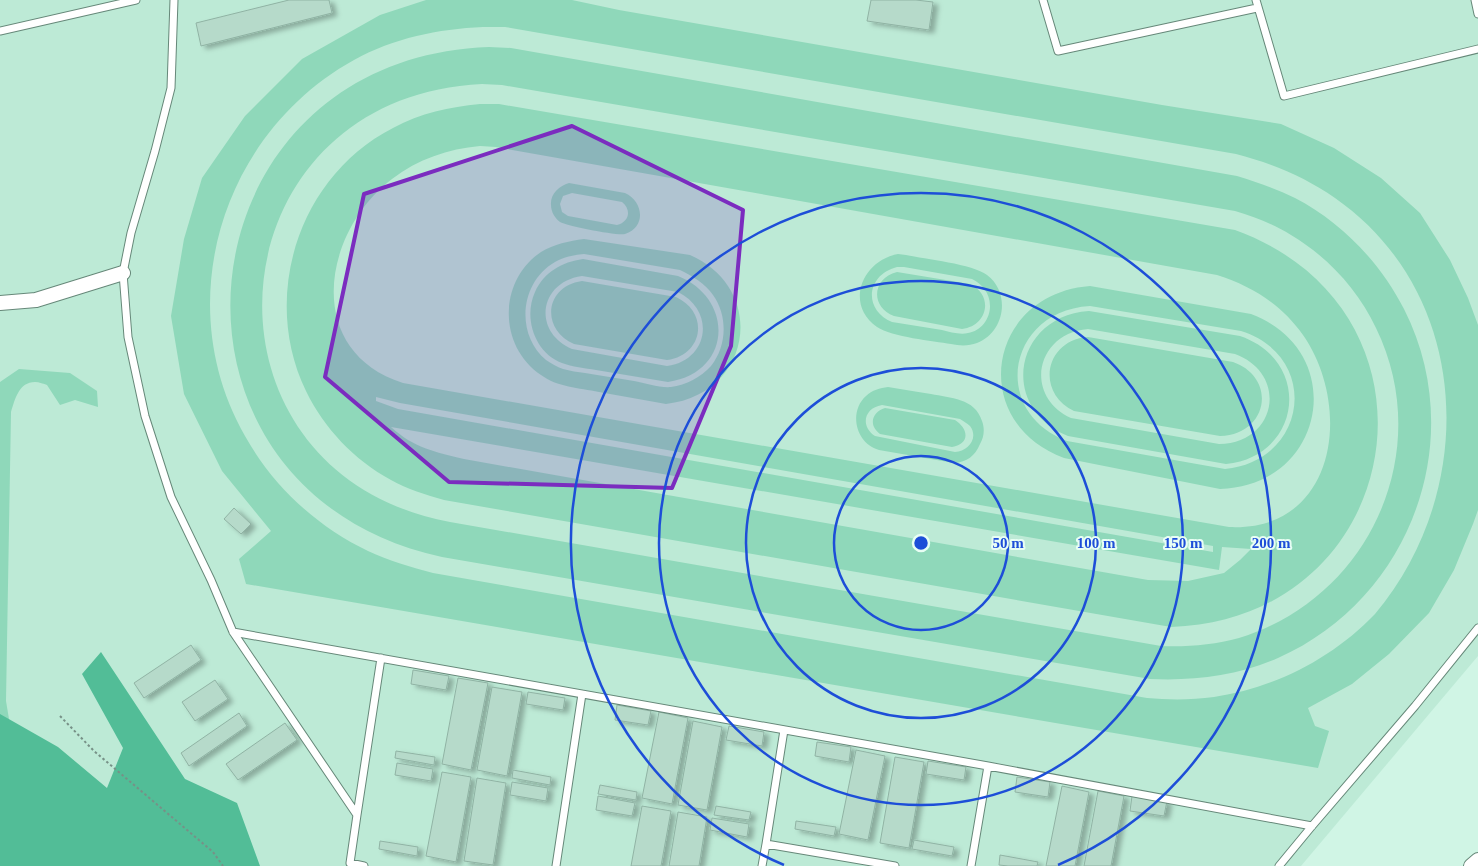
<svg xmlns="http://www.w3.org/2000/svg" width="1478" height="866" font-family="Georgia,serif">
  <defs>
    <filter id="shadow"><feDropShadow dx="5" dy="3" stdDeviation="2.5" flood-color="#0004"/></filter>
  </defs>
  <rect width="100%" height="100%" fill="#d0f5e5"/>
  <path fill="#bdead6" d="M 0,0 L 1478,0 L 1478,656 L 1301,866 L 75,866 L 0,750 Z"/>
  <path fill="#8fd8ba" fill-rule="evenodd" d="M 426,0 L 572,0 L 619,10 L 1162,105 L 1281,124 L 1334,148 L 1381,178 L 1420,213 L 1450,260 L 1468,298 L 1478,325 L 1478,510 L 1473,524 L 1454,570 L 1429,613 L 1389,654 L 1352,684 L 1308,708 L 1315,726 L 1329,731 L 1318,768 L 246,584 L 239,559 L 271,531 L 222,471 L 184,394 L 171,316 L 184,239 L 202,178 L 245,116 L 302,59 L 380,15 ZM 483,27 L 505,27 L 1236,154 C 1271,163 1305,177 1335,198 C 1474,295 1478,492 1375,614 C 1333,658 1275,688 1214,697 C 1192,700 1169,700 1147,698 L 433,573 C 411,567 389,561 368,551 C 316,526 273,486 245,436 C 169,303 222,133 354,60 C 394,38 438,29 483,27 Z
    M 489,47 L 511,48 L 1237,176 C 1257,182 1276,189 1295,198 C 1341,222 1380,262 1404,309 C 1470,439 1411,599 1278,658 C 1237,676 1194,681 1150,679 L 442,557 C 133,490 174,58 489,47 ZM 482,84 L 502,85 L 1235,211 C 1255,217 1273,224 1291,235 C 1328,257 1358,290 1376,328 C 1436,451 1370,598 1239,638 C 1214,645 1187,647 1161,646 L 450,522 C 182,472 208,97 482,84 Z
    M 480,104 L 499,104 L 1235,230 C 1458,311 1407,619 1171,627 L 444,500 C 426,495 407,489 391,480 C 354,460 324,428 306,391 C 260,296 299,176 393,128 C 421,113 449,107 480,104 ZM 480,146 L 496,147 L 1217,275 C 1252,286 1282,305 1303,335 C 1353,407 1337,532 1229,527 L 403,383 C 303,351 322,232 392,179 C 418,159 448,149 480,146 ZM 376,397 L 400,403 L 1213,546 L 1213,552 L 398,409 L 376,401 ZM 391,427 L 1219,570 L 1222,547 L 1251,549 L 1240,560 L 1224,573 L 1188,581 L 1148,580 L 464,459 C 435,452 414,448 391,427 Z
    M 569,183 L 625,193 C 643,201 647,227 625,234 C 617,236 567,226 560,222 C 555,218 551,212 551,205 C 550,194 559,186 569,183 ZM 572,193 L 622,202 C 632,210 629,222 617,225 L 568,216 L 562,212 L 560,204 L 563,196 Z
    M 584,239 L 690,255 C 769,290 751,395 666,404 C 644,400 621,396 599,392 C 579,388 557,387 541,375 C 498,346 498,281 541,252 C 554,244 569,241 584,239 ZM 584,254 L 680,270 C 692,276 705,283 713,295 C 728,316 727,346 711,366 C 701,377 686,385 671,387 C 660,388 645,383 634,381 C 618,378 601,376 585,373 C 578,372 570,371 563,369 C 557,367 551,363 546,360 C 515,334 520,282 555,262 C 564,257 573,255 584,254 Z
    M 898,254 L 906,255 C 925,259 973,264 987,275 C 1011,293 1005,332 977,343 C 969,346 960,346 951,344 C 933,341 892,337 877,327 C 845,305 861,261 898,254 ZM 897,267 L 904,267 L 972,279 C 982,284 990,293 990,306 C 990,319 981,331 968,333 C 960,335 950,332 942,330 C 925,327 909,325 892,322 C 863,310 866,275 897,267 Z
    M 583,259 L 678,276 C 735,299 732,373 668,382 C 644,378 620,374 596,370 C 585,368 572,367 562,363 C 535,353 523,318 535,292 C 544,272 562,262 583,259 ZM 582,276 L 678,292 C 716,311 709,360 667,366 L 572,349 C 532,332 539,282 582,276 Z
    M 897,272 L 970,284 C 994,295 988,326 962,329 L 894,316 C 870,307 872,278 897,272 Z
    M 582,281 L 676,297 C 710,313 703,355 667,360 L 574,344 C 540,329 545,286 582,281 Z
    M 1090,286 L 1251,314 C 1350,351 1326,486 1220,489 L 1064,458 C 967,422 987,294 1090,286 ZM 1090,306 L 1241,331 C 1321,356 1308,461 1225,469 L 1067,441 C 990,412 1007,311 1090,306 Z
    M 1089,311 L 1240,336 C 1313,361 1302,456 1226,464 L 1068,436 C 998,408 1014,316 1089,311 ZM 1088,329 L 1235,354 C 1289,374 1277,443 1219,444 L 1071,418 C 1023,396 1036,333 1088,329 Z
    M 1088,337 L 1233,362 C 1278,378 1268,435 1220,436 L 1074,411 C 1035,392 1045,340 1088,337 Z
    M 19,369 L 70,373 L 97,391 L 98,407 L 75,400 L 60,405 L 47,385 C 44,384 39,382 35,382 C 19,382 15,399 11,412 L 6,701 L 13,743 L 0,771 L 0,382 Z
    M 888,387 C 902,389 916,392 931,394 C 950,398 975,398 982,421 C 985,429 984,437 980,444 C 975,456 967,462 954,463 L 879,450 C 856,444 848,412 866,396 C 872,390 880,388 888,387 ZM 882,405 L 960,419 C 963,421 967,423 970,426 C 979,438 968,451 955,452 L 875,436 C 860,426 864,408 882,405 Z
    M 885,408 L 955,420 C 969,429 970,444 952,447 L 880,434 C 868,425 872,412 885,408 Z"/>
  <path fill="#52bd97" d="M 101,652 L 185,779 L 237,803 L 260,866 L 0,866 L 0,714 L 58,747 L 107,788 L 123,748 L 82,674 Z"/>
  <path fill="#b6daca" stroke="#90b3a4" filter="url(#shadow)" d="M 289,0 L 329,0 L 332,13 L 201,46 L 196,23 Z
    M 871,0 L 916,0 L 933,2 L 929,30 L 867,21 Z
    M 234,508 L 251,524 L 241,534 L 224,519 Z
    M 191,645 L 201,660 L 144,698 L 134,683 Z
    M 413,670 L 449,676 L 446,690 L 411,684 Z
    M 458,678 L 488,683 L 471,770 L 442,764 Z
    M 215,680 L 228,699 L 195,721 L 182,702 Z
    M 492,687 L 522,692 L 507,776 L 477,770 Z
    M 528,692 L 565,698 L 563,710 L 526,704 Z
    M 617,705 L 651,711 L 648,725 L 615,720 Z
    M 659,712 L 688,718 L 672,804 L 642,798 Z
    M 239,713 L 247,726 L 189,766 L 181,753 Z
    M 693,721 L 722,727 L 707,810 L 678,805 Z
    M 285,723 L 297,740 L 238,780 L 226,764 Z
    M 729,726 L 764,732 L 762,746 L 726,740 Z
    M 817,742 L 851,747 L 849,762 L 815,756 Z
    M 856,750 L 885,756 L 868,840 L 839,834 Z
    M 396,751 L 435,757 L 434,765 L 395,758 Z
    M 895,757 L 924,762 L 909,848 L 880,843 Z
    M 928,761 L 966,767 L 964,780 L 926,774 Z
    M 397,763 L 433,769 L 431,781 L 395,775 Z
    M 513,770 L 551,777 L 550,785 L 512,778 Z
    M 442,772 L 471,777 L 456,862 L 426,856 Z
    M 1017,777 L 1050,782 L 1048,797 L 1015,792 Z
    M 477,778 L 506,783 L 493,865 L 464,861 Z
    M 512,782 L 548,788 L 546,801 L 510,795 Z
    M 600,785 L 637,792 L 636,800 L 598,794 Z
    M 1062,786 L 1089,792 L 1075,866 L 1046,866 Z
    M 1098,791 L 1124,796 L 1111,866 L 1084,866 Z
    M 598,796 L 635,803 L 632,816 L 596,810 Z
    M 1132,796 L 1167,801 L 1164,816 L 1130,811 Z
    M 642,806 L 671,811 L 661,866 L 631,866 Z
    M 716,806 L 751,812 L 749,820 L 714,815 Z
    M 678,812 L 707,817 L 699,866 L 669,866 Z
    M 712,818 L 749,824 L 747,837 L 710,830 Z
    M 796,821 L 836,827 L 834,836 L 795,829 Z
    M 914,840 L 954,847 L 952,856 L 912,849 Z
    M 380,841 L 418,847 L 417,856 L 379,849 Z
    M 1000,855 L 1038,862 L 1037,866 L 1008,866 L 999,865 Z"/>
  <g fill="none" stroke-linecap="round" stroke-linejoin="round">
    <defs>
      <path id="service" d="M 174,0 L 171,88 L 155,151 L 131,233 L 123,273 L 128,337 L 145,416 L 171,497 L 211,580 L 233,632 L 357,815 L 350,863 L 364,866
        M 1043,0 L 1058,51 L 1257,8
        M 1256,0 L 1284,96 L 1478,49
        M 1475,0 L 1478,14
        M 0,31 L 136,0
        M 233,632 L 988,766 L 1312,826
        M 357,815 L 381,658
        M 766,844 L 784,730
        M 556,866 L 582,694
        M 762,866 L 766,844 L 895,866
        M 971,866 L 988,766
        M 1279,866 L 1312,826 L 1415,706 L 1478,628"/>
      <path id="minor" d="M 0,303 L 36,300 L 123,273
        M 1471,866 L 1478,860"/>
    </defs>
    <use href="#service" stroke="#668879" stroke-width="9"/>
    <use href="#minor" stroke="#668879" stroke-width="16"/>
    <path stroke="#779187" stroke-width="2" stroke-dasharray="2.5 2.5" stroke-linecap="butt" d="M 60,716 L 94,751 L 213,852 L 223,866"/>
    <use href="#service" stroke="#fff" stroke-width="7"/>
    <use href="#minor" stroke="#fff" stroke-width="14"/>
  </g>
  <path fill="#7b2cbf" fill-opacity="0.2" stroke="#7b2cbf" stroke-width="4" stroke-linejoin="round" d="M 572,126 L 743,210 L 731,346 L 672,488 L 449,482 L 325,377 L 364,194 Z"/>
  <g fill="none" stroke="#1d4ed8" stroke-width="2.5">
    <circle cx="921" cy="543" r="87"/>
    <circle cx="921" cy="543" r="175"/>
    <circle cx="921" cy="543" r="262"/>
    <path d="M784 865A350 350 0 1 1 1058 865"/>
  </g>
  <circle cx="921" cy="543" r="8" fill="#1d4ed8" stroke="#e8fef4" stroke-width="2.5"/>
  <g font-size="15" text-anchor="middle" font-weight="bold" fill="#1d4ed8" stroke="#e8fef4" stroke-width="4" stroke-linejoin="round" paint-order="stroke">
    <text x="1008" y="548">50 m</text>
    <text x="1096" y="548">100 m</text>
    <text x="1183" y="548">150 m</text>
    <text x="1271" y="548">200 m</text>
  </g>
</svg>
